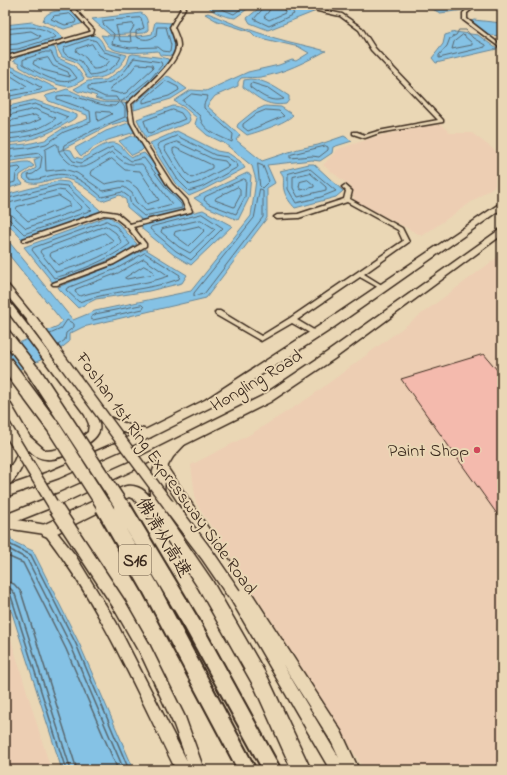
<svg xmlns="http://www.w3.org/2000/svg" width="507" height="775" font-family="'Indie Flower','LXGW WenKai TC',sans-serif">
  <rect width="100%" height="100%" fill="#ead7b5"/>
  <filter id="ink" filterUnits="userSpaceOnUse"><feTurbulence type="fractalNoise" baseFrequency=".025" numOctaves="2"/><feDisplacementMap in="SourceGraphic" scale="8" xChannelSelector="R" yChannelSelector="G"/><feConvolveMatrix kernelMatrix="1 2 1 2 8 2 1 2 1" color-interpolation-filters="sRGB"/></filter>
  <g filter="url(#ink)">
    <path fill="#edceb3" d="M 441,124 L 450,133 L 472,133 L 502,156 L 502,181 L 422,236 L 354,200 L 351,187 L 323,165 L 338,149 L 381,135 Z
      M 502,254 L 502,770 L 364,770 L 334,718 L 196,503 L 191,465 L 251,434 L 310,397 Z
      M 5,620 L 51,770 L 5,770 Z"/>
    <path fill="#85c2e5" stroke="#678595" d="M 207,5 L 253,5 L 235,18 C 226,17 212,13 207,5 Z
      M 263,5 L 281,5 L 316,11 L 268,30 L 250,23 L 247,18 Z
      M 425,5 L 470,5 L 464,10 L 440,13 Z
      M 73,10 L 84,23 L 64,29 L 43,21 C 46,9 62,11 73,10 Z
      M 141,13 C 148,16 148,24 148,30 L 144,33 L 110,35 L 92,19 Z
      M 208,13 C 230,23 252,31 275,38 C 292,43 309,46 326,51 C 305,62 284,73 261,77 C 255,78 248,77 241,78 L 238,82 L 238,86 L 215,96 L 207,106 L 240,135 L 236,140 L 262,161 L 298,149 L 318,145 L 344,136 L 352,141 L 333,147 L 332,153 L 320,161 L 312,160 L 267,165 L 275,183 L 267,188 L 267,218 L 206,298 L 83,327 L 69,334 L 69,342 L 54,354 L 5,376 L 5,349 L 58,326 L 62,321 L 5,250 L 5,237 L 73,320 L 95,311 L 191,291 L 251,216 L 256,180 L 252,166 L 224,143 L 207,135 L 195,124 L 197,118 L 184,107 L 174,101 L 191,90 L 206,91 L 248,72 L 279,65 L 292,60 L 296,61 L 309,53 L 299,47 L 256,37 L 251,32 L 217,21 L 205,14 Z
      M 474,20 L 502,23 L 502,36 L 489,35 L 471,21 Z
      M 32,22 C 45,27 55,26 63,39 C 54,45 16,57 6,54 L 5,25 Z
      M 155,22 L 172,23 C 169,35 179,45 173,56 L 160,55 L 158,51 C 144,52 124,55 111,48 C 107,46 104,39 101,35 C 114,37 140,37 152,34 Z
      M 455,32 L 478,35 L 497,49 L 436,63 L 432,58 L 443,44 L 445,35 Z
      M 90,35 C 99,35 102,41 105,49 L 127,55 C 120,70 104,81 87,78 L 79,65 L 74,61 L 62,57 L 57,48 L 57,46 Z
      M 52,47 L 55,48 L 58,58 L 74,65 L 84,78 L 83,80 C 79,82 75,85 71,86 C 60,89 30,73 20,67 L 19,64 L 13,61 L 18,57 Z
      M 133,54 L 165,58 L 168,59 L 169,62 L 162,72 L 129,101 L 105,101 L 95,98 L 97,96 L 81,91 L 79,92 L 74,89 L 88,81 L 106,80 L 118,72 L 127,64 L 130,55 Z
      M 10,66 L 13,67 L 58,89 L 5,101 L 5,68 Z
      M 166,76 L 170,77 L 187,89 L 171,99 L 134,110 L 134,104 Z
      M 250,79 C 266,80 276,88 289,96 L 289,100 L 286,104 C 266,107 259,98 243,87 L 244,80 Z
      M 67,89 C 77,93 87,99 97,101 C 107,104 117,101 128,104 L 129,120 L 110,125 L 59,151 L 66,149 L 71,150 L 75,157 L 82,159 C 91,153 107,139 118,144 C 124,147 126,154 132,157 L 144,153 C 154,162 161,174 169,185 C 176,194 183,199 187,210 L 183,213 L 163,215 L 136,222 L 141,219 L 127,207 L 126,200 L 120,195 L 102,201 C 90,192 76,179 61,178 C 48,178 33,190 23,178 L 24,175 L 36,168 L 34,160 L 40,157 L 5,162 L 5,146 L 27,144 L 45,140 L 62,129 L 88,119 L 87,115 L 49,101 L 45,96 Z
      M 34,100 L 77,115 L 77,117 C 55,131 31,143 5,143 L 5,107 Z
      M 173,106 C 181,106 189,111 190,120 L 188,123 L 146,138 L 137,119 Z
      M 265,106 L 281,107 L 293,115 C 286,123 258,132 247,135 L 237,127 L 238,124 L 254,111 Z
      M 131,122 L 135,132 L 132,133 L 108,140 L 94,147 L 82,156 L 80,155 L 75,148 L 106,131 Z
      M 177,131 L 217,151 L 228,153 L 240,161 L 245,168 L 203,190 L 189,196 L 175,183 L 150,143 Z
      M 132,136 L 136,136 L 142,142 L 144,148 L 141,151 L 132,155 L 119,141 Z
      M 24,162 L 29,162 L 34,166 L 20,175 L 19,179 L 23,184 L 5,189 L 5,165 Z
      M 309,164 L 314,164 L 343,191 L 336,197 L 295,208 C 291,204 285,196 284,190 C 282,183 286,178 280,171 Z
      M 247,173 L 251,175 L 249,198 L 238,220 L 207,207 L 194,198 Z
      M 58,181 L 68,182 L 100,210 L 100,213 L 22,239 L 5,221 L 5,195 Z
      M 203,210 L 232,226 L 191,265 L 174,255 L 142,229 L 142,225 Z
      M 109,216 L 120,225 L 137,244 L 119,256 L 53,283 L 24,247 Z
      M 145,249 L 187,275 L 182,283 L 149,291 L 96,299 L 78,308 L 60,290 L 58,287 L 114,265 Z
      M 5,523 L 12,541 L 33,551 L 79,643 L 134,770 L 62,770 L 5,591 Z"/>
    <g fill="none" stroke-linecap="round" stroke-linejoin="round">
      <path stroke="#59676e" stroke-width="1" d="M 212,5 L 234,14 L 246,5
        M 266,5 L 254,19 L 269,26 L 294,14 L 289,5
        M 271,5 L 269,11 L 264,17 L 269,20 L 285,13 L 284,5
        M 70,14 L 76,20 L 75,23 L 65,25 L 51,19 L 54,16 Z
        M 141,18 L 144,28 L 136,31 L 136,37 C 143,40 150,41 156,35 L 157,27 L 166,27 L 171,45 L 170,52 L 163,51 L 158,47 L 130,48 L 112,44 L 114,34 L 103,24 L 103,21 Z
        M 133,24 L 134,26 L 130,33 L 131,42 L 120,41 L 116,26 Z
        M 5,29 C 24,27 41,24 56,37 L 18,49 L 5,50
        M 459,30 L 466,30 L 473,38 L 485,45 L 485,47 L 439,58 L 439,55 L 447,46 L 450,38 L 456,35 Z
        M 5,34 L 31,31 L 40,36 L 39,38 L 17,44 L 5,45
        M 463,35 L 472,43 L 472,45 L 452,49 L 454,42 Z
        M 90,39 L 96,41 L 104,52 L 121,57 C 116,69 102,74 90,75 L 81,61 L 66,55 L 63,51 L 64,48 Z
        M 92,44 L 99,55 L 110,60 C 106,67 100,69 93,69 L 86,58 L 76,51 L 77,49 Z
        M 46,52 L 51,52 L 56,62 L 70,69 L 77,78 C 62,89 37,72 23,64 L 23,60 Z
        M 48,58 L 53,66 L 68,72 L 70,77 L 43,70 L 33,64 L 34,61 Z
        M 137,64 L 152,65 L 153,68 L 126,93 L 121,94 L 110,91 L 110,88 L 128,75 Z
        M 5,71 L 12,71 L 42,88 L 40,90 L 5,97
        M 5,76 L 11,76 L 27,86 L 25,88 L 5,92
        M 166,81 L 178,87 L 179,90 L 169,96 L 143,103 L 143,100 Z
        M 252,83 L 268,88 L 284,99 C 270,103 261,95 250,87 L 250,84 Z
        M 192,94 L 208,96 L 204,104 L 204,108 L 233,134 L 232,142 C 219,136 202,131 200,116 L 183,101 Z
        M 173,110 L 181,113 L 185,119 L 150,133 L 148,132 L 144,121 Z
        M 266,110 L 279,111 L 284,116 L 248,131 L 243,127 L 243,124 L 256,114 Z
        M 5,111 L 35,104 L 68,117 C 52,132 26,138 5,139
        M 97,111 L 110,112 L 112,114 L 98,121 Z
        M 5,116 L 35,109 L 56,118 C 42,130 23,133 5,134
        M 5,122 L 35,115 L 41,119 L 30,124 L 5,128
        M 177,136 L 215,155 L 227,157 L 237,164 L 238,167 L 202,187 L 189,191 L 178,180 L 157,146 L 158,144 Z
        M 177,142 L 213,159 L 225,161 L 229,166 L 199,182 L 190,185 L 182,177 L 164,148 L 165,146 Z
        M 56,144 L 58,145 C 58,152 60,154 65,159 C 82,177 94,161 112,152 C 123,163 126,165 142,164 L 172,204 L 146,211 L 136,202 L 132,193 L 124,187 L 103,191 L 77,173 L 64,169 L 46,171 L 45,150 Z
        M 326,146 L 328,147 L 328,150 L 319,157 L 312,156 L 290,158 L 290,155 Z
        M 176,148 L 212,165 L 212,168 L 192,178 L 186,173 L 173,152 L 173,149 Z
        M 5,150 L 28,148 L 46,144 L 64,132 L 91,122 L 90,111 L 57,99 L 57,96 C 77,92 95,107 115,106 L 119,102 L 116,97 L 105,97 L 88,89 L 88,86 C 114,83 119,81 134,58 L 161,62 L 162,65 L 152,77 L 121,102 L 125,108 L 125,117 L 94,130 L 64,145 L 63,149 L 73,161 L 81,163 L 112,147 L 131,161 L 144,158 L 167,189 L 181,204 L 182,208 L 144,216 L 131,205 L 129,197 L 122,192 L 102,197 C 89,186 73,171 54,175 C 46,176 38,181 29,179 L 28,175 L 33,174 L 40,169 L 42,157 L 39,153 L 5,158
        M 112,159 L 125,170 L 140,171 L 159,200 L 147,204 L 137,188 L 129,182 L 120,181 L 105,184 L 90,174 L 91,171 Z
        M 258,164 L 263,166 L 269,181 L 262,188 L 260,186 Z
        M 309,168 L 336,191 L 321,197 L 296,203 L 288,189 L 288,174 Z
        M 5,169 L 19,167 L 21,169 L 16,174 L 15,182 L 5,185
        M 310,173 L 326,187 L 326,190 L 298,197 L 293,188 L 293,177 Z
        M 244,179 L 246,180 L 245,197 L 236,214 L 209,204 L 204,200 L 205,197 Z
        M 308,180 L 314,185 L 314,187 L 301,190 L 299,187 L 300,182 Z
        M 238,187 L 240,189 L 240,196 L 234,207 L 215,200 L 216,198 Z
        M 260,189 L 263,190 L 263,217 L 204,294 L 194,296 L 194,293 L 254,218 Z
        M 59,196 L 70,203 L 70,206 L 28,221 L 16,210 L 17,207 Z
        M 5,199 L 58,185 L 67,186 L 92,210 L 24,234 L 9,219 L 5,218
        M 5,204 L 58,190 L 65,191 L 82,207 L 81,209 L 26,228 L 12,215 L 5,213
        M 202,214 L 223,228 L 191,260 L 176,251 L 150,229 L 151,227 Z
        M 201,220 L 215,229 L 190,253 L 179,247 L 161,232 L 162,229 Z
        M 107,221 L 117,227 L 130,244 C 107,260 81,271 54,278 L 32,250 L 33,248 Z
        M 106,226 L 116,233 L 122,243 C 103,258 79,266 56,272 L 40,252 L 41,250 Z
        M 200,226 L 205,230 L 189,246 L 174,235 L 175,232 Z
        M 105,233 L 113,240 L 113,242 L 58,265 L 50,255 L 51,253 Z
        M 145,253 L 180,275 L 179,279 C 147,291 112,290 79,302 L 66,290 L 67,288 L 116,269 Z
        M 144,259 L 169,276 C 140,286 109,287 80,296 L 75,292 L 76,289 L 118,273 Z
        M 144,266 L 153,271 L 154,274 L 127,279 L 125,278 Z
        M 142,305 L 144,307 L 143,309 L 93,320 L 91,319 L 91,317 L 96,314 Z
        M 50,334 L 61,329 L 67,320 L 74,324 L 74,327 L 66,333 L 65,340 L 58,345"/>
      <path stroke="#59676e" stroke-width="1.5" d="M 5,535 L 9,544 L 31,555 L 76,644 L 129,770
        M 5,547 L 27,559 L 71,646 L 124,770
        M 5,555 L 23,563 L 66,649 L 118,770
        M 5,581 L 14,584 L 21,592 L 77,770
        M 5,587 L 11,589 L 15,594 L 71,770
        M 5,592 L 9,593 L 11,596 L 66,770"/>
    </g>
    <path fill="#f4baad" stroke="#3b2a1e" d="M 484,354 L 502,376 L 502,521 L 401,379 Z"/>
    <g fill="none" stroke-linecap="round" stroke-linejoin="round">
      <defs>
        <path id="street" d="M 67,5 L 71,5 L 94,30 L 93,34 L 9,58 L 5,58 L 5,55 L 7,56 L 90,32 L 91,31 Z
          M 183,5 L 187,5 L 174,27 C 176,32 180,39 180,45 C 181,62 144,93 131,104 L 134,122 L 142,137 L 172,184 L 187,200 L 192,211 L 191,212 L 133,227 L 146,244 L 146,246 L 114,264 L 57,285 L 53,285 L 52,284 L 53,283 L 110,262 L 141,244 L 127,227 L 113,216 L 104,215 L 27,241 L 23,241 L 23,239 L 104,211 L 117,213 L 130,224 L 186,210 L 182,201 L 168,186 L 138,137 L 130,122 L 127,104 C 139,91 177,63 176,45 C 175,39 172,32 170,27 Z
          M 291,5 L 299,5 L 342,14 L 362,28 L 375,48 L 443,120 L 443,122 L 379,133 L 365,138 L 353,134 L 353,132 L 357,132 L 365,135 L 378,131 L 438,120 L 371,50 L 359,30 L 340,16 Z
          M 472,5 L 477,5 L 467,13 L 467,19 L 502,46 L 502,49 L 463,20 L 463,13 Z
          M 345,185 L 352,191 L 350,199 L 402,228 L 409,242 L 364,274 L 385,287 L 386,288 L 385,289 L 381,289 L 360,277 L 297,320 L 317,332 L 318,334 L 315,336 L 292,323 L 261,341 L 216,315 L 215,313 L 216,311 L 220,311 L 261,336 L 290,318 L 403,241 L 398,230 L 347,202 L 299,218 L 277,219 L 274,217 L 277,215 L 298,214 L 344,199 L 346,191 L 342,187 Z"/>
        <path id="secondary" d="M 5,284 L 8,285 L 35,318 L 37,320 L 35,322 L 29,322 L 5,293 Z
          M 5,299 L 8,300 L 93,410 C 96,416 101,424 99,431 C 95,444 59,461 46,459 C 39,459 34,455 29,450 C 25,461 16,483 5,487 L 5,474 L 14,461 L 20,448 L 18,436 L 5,413 L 5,400 L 9,401 L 30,437 L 46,451 C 61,451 77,441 88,432 L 89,424 L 85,415 L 5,308 Z
          M 104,415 L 129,425 L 151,431 L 152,434 L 151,437 L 147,438 L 123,432 L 100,422 L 99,419 L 100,416 Z
          M 182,438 L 186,439 L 187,442 L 173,457 L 167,467 L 249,589 L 341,731 L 359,770 L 330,770 L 230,598 L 228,594 L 230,590 L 235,589 L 157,470 L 156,467 C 161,456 170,442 182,438 ZM 282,663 L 331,741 L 339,758 Z
          M 5,518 L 52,526 L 75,555 L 116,622 L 187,761 L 174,725 L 137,646 L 138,642 L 143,640 L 148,642 L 185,717 L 204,770 L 176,770 C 136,690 100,605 45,534 L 5,528 Z"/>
        <path id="primary" d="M 502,202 L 502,209 L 327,332 L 213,406 L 151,437 L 59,478 L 5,497 L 5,487 L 51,471 L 143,431 L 205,400 L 319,326 Z
          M 502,228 L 502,235 L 334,359 L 270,402 L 142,466 L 65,502 L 5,526 L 5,515 L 57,494 L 134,460 L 262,396 L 326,353 Z"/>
        <path id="highway" d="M 5,330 L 9,331 L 39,369 L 40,372 L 39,375 L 34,377 L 29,375 L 5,343 Z
          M 161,461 L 166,463 L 168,467 L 165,479 L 164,492 L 167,515 L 211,579 L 268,678 L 311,770 L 292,770 L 256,690 L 199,589 L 155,522 L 144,512 L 134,499 L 129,497 L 53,535 L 48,537 L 43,535 L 40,530 L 43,525 L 123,487 C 134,483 144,489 150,497 L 150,479 L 156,463 Z"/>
      </defs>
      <use href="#street" stroke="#3b2a1e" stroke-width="3"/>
      <use href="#secondary" stroke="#3b2a1e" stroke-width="3"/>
      <use href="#primary" stroke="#3b2a1e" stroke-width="3"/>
      <use href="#highway" stroke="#3b2a1e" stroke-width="3"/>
      <use href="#street" fill="#ead7b5" fill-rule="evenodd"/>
      <use href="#secondary" fill="#ead7b5" fill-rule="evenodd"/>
      <use href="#primary" fill="#ead7b5" fill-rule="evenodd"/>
      <use href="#highway" fill="#ead7b5" fill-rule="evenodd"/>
      <defs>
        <path id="secondary-bridge-far1" d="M 32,320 L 171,508
          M 5,425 L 55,508"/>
        <path id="secondary-bridge" d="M 55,507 L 119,604 L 143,646
          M 171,507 L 208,556 L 234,594"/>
        <path id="highway-bridge-far1" d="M 5,362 L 54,428 L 105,508
          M 34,372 L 123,508"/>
        <path id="highway-bridge" d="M 104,507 L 150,587 L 247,770
          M 122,507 L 192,624 L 272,770"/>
      </defs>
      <use href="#secondary-bridge-far1" stroke="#3b2a1e" stroke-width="13" stroke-linecap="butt"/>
      <use href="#secondary-bridge" stroke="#3b2a1e" stroke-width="16" stroke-linecap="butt"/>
      <use href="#highway-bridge-far1" stroke="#3b2a1e" stroke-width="16" stroke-linecap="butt"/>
      <use href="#highway-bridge" stroke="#3b2a1e" stroke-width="20" stroke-linecap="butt"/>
      <use href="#secondary-bridge-far1" stroke="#ead7b5" stroke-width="10"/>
      <use href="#secondary-bridge" stroke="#ead7b5" stroke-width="13"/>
      <use href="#highway-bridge-far1" stroke="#ead7b5" stroke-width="13"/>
      <use href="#highway-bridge" stroke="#ead7b5" stroke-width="16"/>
    </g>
  </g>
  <circle fill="#d1495b" stroke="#ead7b5" stroke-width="1.5" cx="477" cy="450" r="4"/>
  <g text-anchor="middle" stroke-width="4" stroke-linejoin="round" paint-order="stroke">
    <rect fill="#ead7b5" stroke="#705e4b" stroke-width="1" x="119" y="545" width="32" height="30" rx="3"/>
    <g font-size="17" font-weight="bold" fill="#3b2a1e">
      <text x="135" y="566">S16</text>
    </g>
    <g font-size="18" fill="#3b2a1e" stroke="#ead7b5">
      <text transform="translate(256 380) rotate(-31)" y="6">Hongling Road</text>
      <text transform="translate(167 473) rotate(54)" y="6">Foshan 1st Ring Expressway Side Road</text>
      <text transform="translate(164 537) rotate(59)" y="6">佛清从高速</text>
    </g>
    <g font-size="18" fill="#3b2a1e" stroke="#ead7b5" text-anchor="end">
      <text x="469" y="456">Paint Shop</text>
    </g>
  </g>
  <rect width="507" height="775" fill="none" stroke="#ead7b5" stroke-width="20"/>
  <rect x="10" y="10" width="487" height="755" fill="none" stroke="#3b2a1e" stroke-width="1.5" filter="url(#ink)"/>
</svg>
